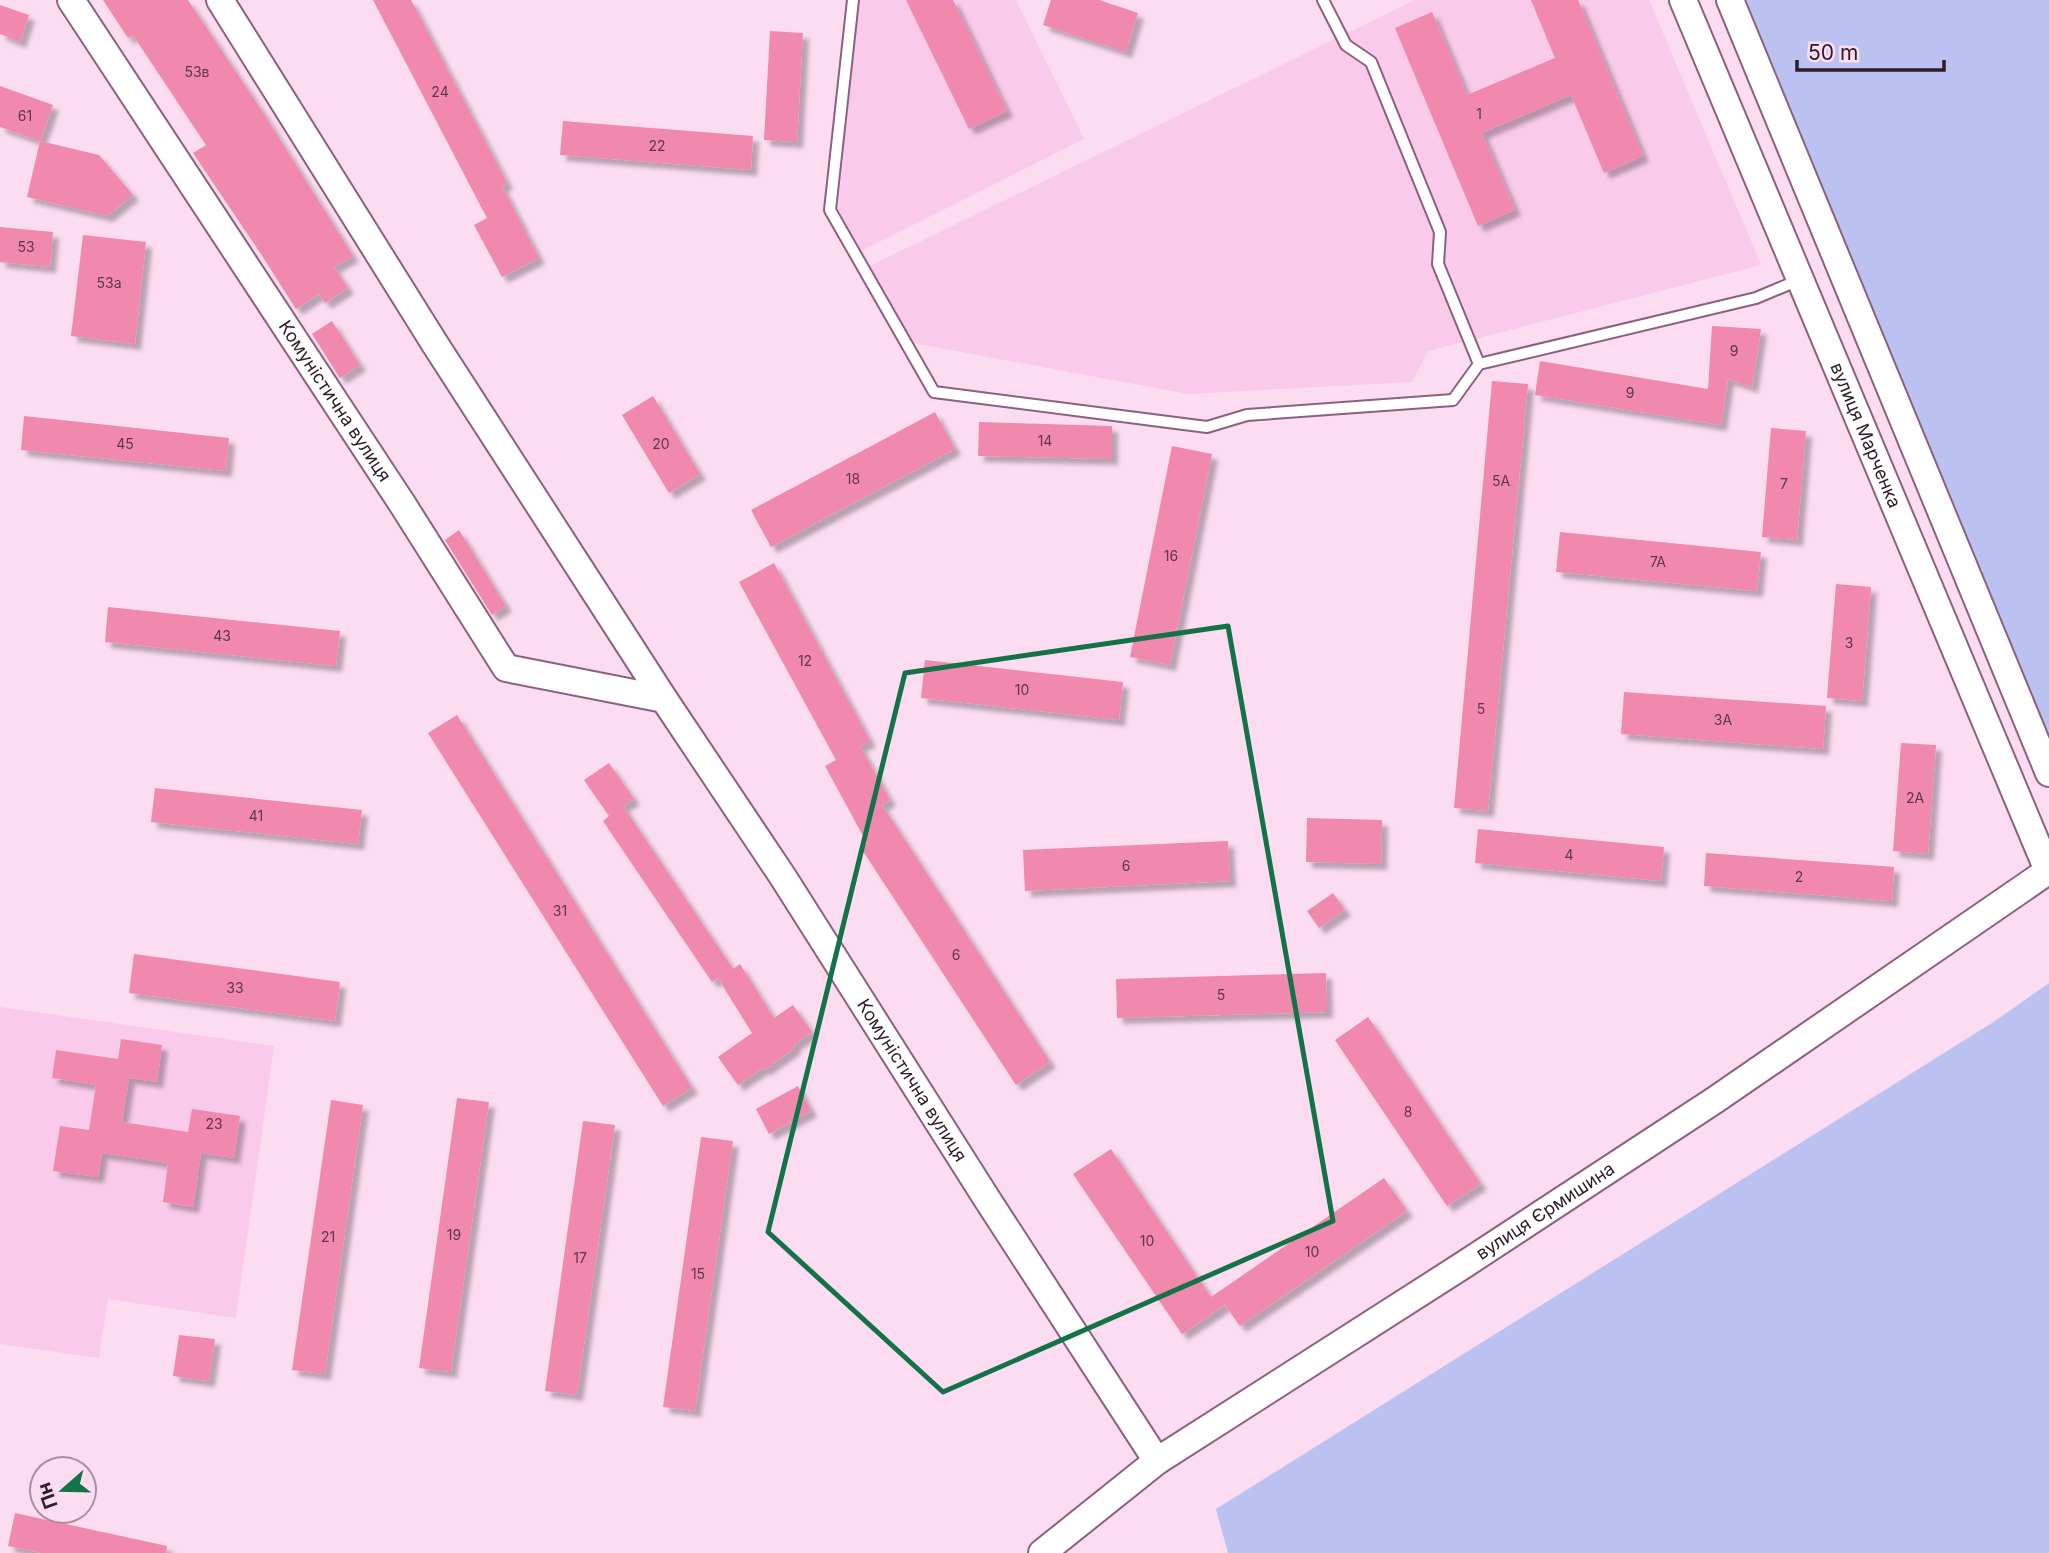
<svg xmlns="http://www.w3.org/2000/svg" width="2049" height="1553" font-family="Inter,sans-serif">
  <defs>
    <filter id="shadow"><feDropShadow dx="6" dy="6" stdDeviation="2" flood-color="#0004"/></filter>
  </defs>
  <rect width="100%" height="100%" fill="#fbdcf1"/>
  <path fill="#f9caea" d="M 859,0 L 1016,0 L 1084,139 L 861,251 L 838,209 Z
    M 1415,0 L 1649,0 L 1761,265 L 1428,351 L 1412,382 L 1188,394 L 908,342 L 870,266 Z
    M 0,1007 L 274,1046 L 236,1318 L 108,1299 L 99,1358 L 0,1344 Z"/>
  <path fill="#bbc2f2" d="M 1740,0 L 2049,0 L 2049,743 Z
    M 2049,983 L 2049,1553 L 1228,1553 L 1216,1509 L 1995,1021 Z"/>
  <path fill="#f188ae" filter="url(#shadow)" d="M 103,0 L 188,0 L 264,114 L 353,256 L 334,267 L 348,288 L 325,303 L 319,294 L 296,309 L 261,254 L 193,153 L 206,145 L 133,35 L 128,38 Z
    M 373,0 L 411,0 L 507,183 L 502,186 L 539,258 L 502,277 L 474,225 L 487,218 Z
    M 906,0 L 953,0 L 1007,111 L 969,129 Z
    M 1051,0 L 1099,0 L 1138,13 L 1126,52 L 1043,25 Z
    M 1531,0 L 1578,0 L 1643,156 L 1604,173 L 1571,95 L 1482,133 L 1515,210 L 1478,226 L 1395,28 L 1432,12 L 1467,95 L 1555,58 Z
    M 0,5 L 29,15 L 20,42 L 0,34 Z
    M 770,31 L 803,33 L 797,142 L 764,140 Z
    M 0,86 L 53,105 L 40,141 L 0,127 Z
    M 563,121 L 753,136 L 751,170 L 560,155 Z
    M 40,141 L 99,155 L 133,195 L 107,216 L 27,197 Z
    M 0,227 L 53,232 L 50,267 L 0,262 Z
    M 83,235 L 146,242 L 135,344 L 71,336 Z
    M 332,321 L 360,365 L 340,378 L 312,334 Z
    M 1712,326 L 1761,329 L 1752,387 L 1728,379 L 1721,425 L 1535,395 L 1540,361 L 1708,389 Z
    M 1492,381 L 1528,384 L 1488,811 L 1454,808 Z
    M 653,396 L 700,474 L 669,493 L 622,415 Z
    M 935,412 L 955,449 L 771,547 L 751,510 Z
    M 24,416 L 229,438 L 226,471 L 21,450 Z
    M 979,422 L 1112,426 L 1112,459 L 978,456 Z
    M 1771,428 L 1806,431 L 1797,540 L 1762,537 Z
    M 1172,446 L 1212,454 L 1170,665 L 1130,657 Z
    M 459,530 L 506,606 L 492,615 L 445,540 Z
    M 1560,532 L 1761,552 L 1757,591 L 1556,572 Z
    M 774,563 L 870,741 L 860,746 L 890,800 L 882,805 L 1050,1062 L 1016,1085 L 861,848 L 867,843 L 825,766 L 836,760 L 739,582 Z
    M 1836,584 L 1871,587 L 1862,701 L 1827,698 Z
    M 108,607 L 340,631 L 336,666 L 105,642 Z
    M 925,660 L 1123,682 L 1119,720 L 921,698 Z
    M 1624,692 L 1826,706 L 1823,749 L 1621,734 Z
    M 457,715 L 692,1088 L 663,1106 L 428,733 Z
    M 1901,743 L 1936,745 L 1928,854 L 1893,851 Z
    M 609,763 L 634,799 L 623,806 L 733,969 L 740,964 L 774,1018 L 793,1005 L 812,1032 L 794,1045 L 795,1048 L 764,1070 L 763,1068 L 738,1085 L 718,1057 L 752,1033 L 718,978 L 712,982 L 603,821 L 609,816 L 584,780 Z
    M 155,788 L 362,810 L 358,844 L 151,822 Z
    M 1307,818 L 1382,820 L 1381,864 L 1306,862 Z
    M 1478,829 L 1664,847 L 1661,881 L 1475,863 Z
    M 1228,841 L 1230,881 L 1025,891 L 1023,850 Z
    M 1706,853 L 1894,867 L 1892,901 L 1704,886 Z
    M 1333,893 L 1345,910 L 1319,928 L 1307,911 Z
    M 134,954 L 340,982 L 335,1021 L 129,993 Z
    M 1326,973 L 1327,1012 L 1117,1018 L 1116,979 Z
    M 1368,1017 L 1481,1184 L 1447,1206 L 1335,1040 Z
    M 121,1039 L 162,1045 L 157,1082 L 129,1078 L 122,1122 L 188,1132 L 192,1109 L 240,1116 L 234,1158 L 201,1153 L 193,1207 L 163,1202 L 168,1163 L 102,1153 L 98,1177 L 53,1171 L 60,1126 L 89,1130 L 96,1085 L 52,1078 L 56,1050 L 118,1059 Z
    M 798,1086 L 811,1111 L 769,1134 L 756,1109 Z
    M 457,1098 L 489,1102 L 451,1372 L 419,1368 Z
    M 331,1100 L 363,1105 L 325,1374 L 292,1370 Z
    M 583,1121 L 615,1125 L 577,1395 L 545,1391 Z
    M 701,1137 L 733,1141 L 695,1411 L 663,1407 Z
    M 1111,1149 L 1211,1297 L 1384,1178 L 1407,1211 L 1240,1326 L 1225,1305 L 1182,1334 L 1073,1174 Z
    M 179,1335 L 215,1339 L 209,1381 L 173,1376 Z
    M 15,1513 L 167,1546 L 166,1553 L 42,1553 L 8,1546 Z"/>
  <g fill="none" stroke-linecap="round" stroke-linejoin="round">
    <defs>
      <path id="service" d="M 853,0 L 830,210 L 934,392 L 1207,427 L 1247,415 L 1453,400 L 1479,364 L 1756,298 L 1799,280
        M 1323,0 L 1346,45 L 1371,62 L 1440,232 L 1438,264 L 1479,364"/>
      <g id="tertiary">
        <path id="s1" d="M 71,0 L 403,505 L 506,668 L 664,699"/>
        <path id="s2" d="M 220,0 L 435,344 L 664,699 L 783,877 L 987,1199 L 1157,1461"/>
        <path id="s3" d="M 1683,0 L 2049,873"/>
        <path d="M 1730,0 L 2049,773"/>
        <path id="s4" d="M 1042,1553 L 1157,1461 L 1465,1264 L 1715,1100 L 2048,871"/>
      </g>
    </defs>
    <use href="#service" stroke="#8d6080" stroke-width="14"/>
    <use href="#tertiary" stroke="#8d6080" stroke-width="30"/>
    <use href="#service" stroke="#fff" stroke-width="10"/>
    <use href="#tertiary" stroke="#fff" stroke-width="26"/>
  </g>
  <path fill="none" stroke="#147248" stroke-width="5" stroke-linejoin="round" d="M 1228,626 L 1333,1221 L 943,1392 L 768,1232 L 905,673 Z"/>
  <g text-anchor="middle" stroke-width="6" stroke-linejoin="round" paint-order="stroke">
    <g font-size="14" fill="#5f374a">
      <text x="197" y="77">53в</text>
      <text x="440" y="97">24</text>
      <text x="1479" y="119">1</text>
      <text x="25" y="121">61</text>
      <text x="657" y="151">22</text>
      <text x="26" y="252">53</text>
      <text x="109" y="288">53а</text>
      <text x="1734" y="356">9</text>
      <text x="1630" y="398">9</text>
      <text x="1045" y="446">14</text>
      <text x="125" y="449">45</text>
      <text x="661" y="449">20</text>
      <text x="853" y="484">18</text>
      <text x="1501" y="486">5А</text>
      <text x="1784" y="489">7</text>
      <text x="1171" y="561">16</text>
      <text x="1658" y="567">7А</text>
      <text x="222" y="641">43</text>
      <text x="1849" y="648">3</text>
      <text x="805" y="666">12</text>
      <text x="1022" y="695">10</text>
      <text x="1481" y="714">5</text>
      <text x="1723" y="725">3А</text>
      <text x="1915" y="803">2А</text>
      <text x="256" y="821">41</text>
      <text x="1569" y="860">4</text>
      <text x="1126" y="871">6</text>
      <text x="1799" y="882">2</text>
      <text x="560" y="916">31</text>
      <text x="956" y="960">6</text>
      <text x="235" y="993">33</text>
      <text x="1221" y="1000">5</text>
      <text x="1408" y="1117">8</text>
      <text x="214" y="1129">23</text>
      <text x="454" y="1240">19</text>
      <text x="328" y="1242">21</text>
      <text x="1147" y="1246">10</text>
      <text x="1312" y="1257">10</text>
      <text x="580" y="1263">17</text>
      <text x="698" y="1279">15</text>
    </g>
    <g font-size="18" fill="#2e1c29" stroke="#fbdcf1">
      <text dy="6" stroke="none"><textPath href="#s1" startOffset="480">Комуністична вулиця</textPath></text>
      <text dy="6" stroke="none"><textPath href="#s3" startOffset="472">вулиця Марченка</textPath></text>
      <text dy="6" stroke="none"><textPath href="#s2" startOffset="1283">Комуністична вулиця</textPath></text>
      <text dy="6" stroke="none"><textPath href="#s4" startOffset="609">вулиця Єрмишина</textPath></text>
    </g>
  </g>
  <g transform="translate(63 1490) rotate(250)"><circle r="33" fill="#fbdcf1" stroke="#a98fa1" stroke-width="2"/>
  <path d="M0-5L12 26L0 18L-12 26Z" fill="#147248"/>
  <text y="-10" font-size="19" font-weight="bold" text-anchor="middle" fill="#2e1c29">Пн</text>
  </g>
  <path d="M1797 60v10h147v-10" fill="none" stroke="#2e1c29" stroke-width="3.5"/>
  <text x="1808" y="60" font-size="21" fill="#2e1c29" stroke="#fbdcf1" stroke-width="5" paint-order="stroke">50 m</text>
</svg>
